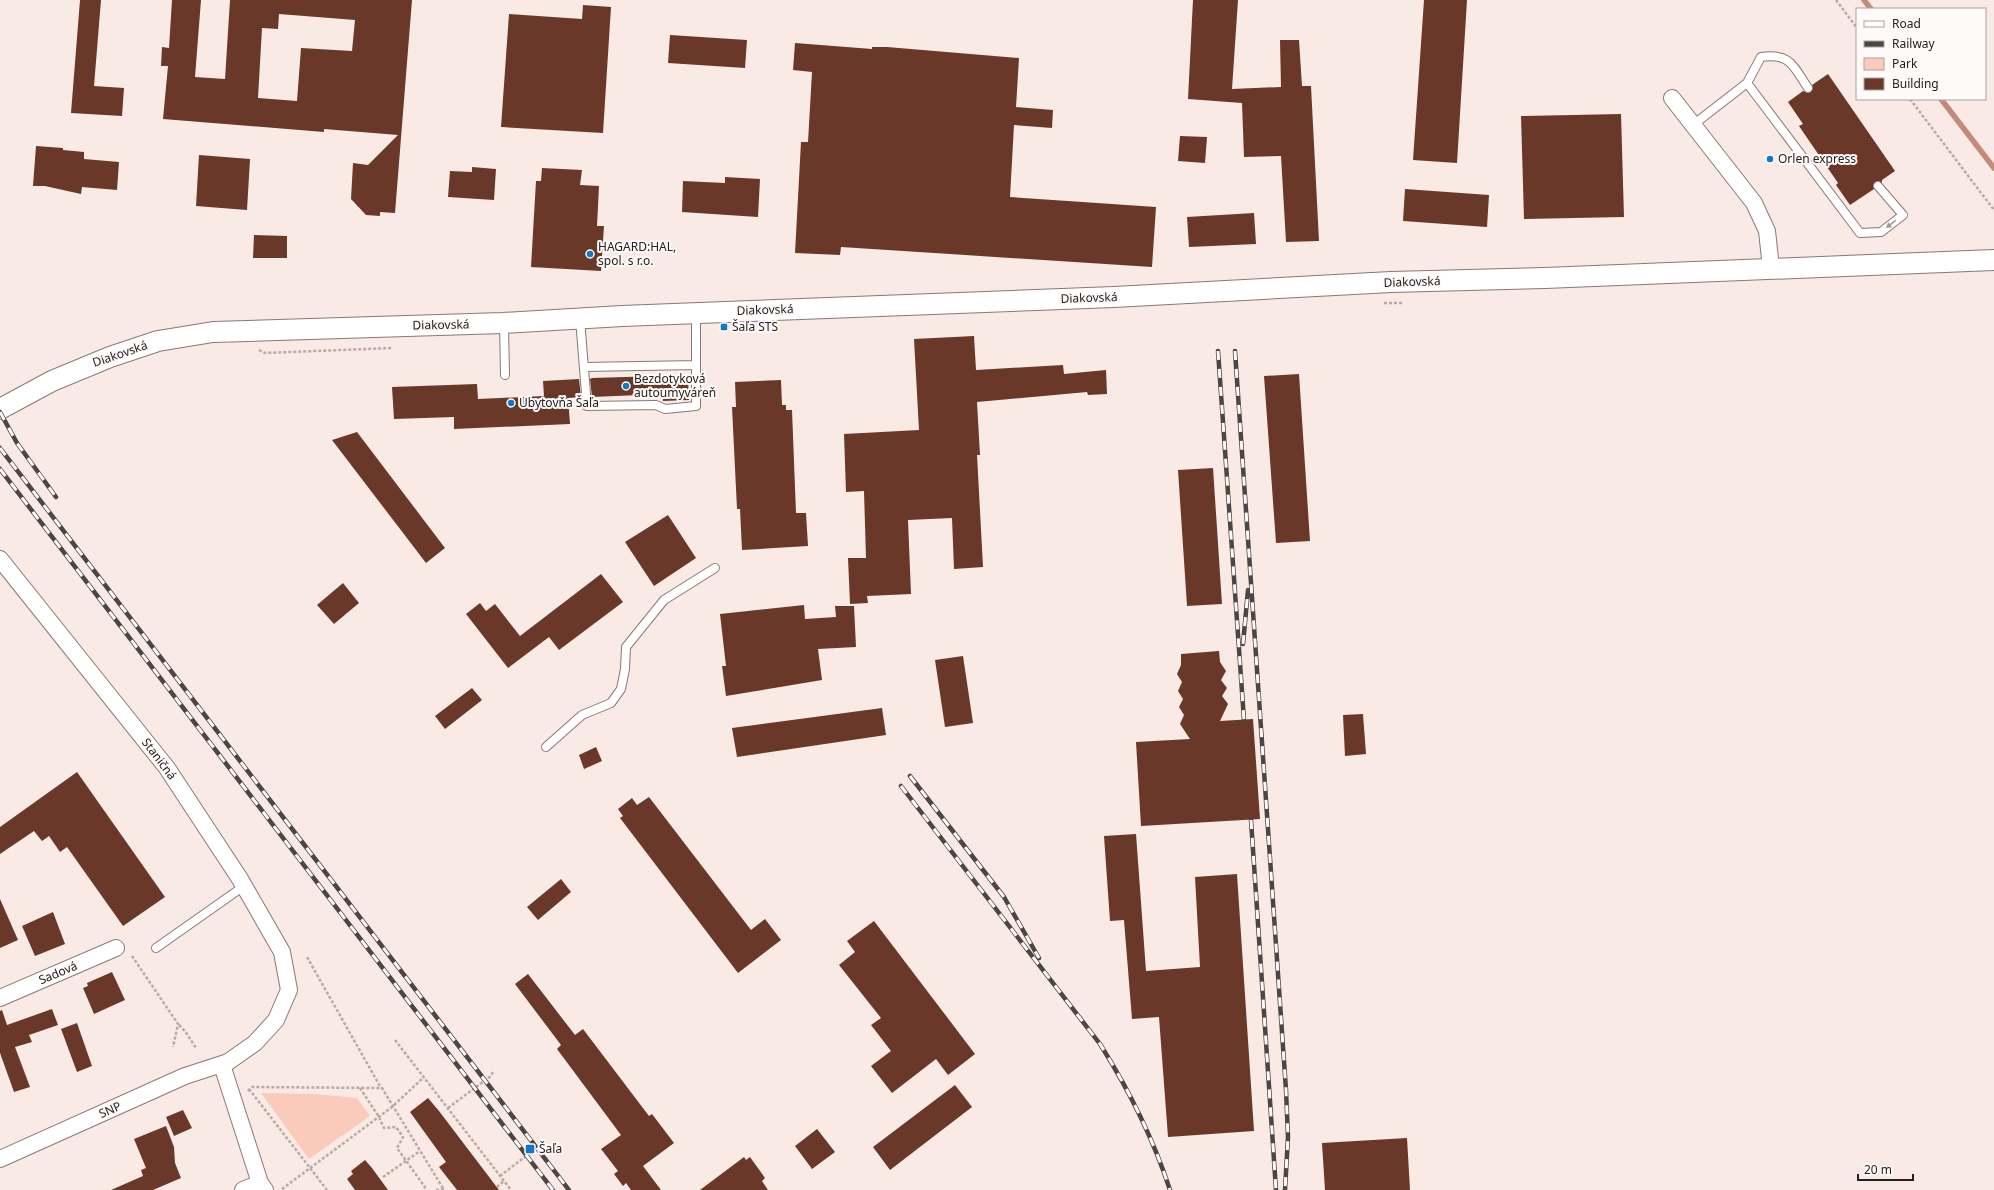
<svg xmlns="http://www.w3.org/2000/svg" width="1994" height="1190" font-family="'Noto Sans',sans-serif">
  <rect width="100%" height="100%" fill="#f9eae5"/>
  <path fill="#facabb" d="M 261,1093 L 314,1094 L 357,1098 L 370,1116 L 309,1159 Z"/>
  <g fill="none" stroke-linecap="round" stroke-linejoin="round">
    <path stroke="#c38a79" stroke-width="5.5" d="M 1864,0 L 1871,9
      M 1941,99 L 1994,168"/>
  </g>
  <path fill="#693829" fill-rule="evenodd" d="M 80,0 L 101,0 L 94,86 L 124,88 L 122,116 L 71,113 Z
    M 172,0 L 201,0 L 195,77 L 225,79 L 230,0 L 412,0 L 395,213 L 380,212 L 380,216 L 366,215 L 351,199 L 353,163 L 368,165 L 398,135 L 324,129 L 324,132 L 163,119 L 168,66 L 161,66 L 162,47 L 169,48 ZM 279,14 L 355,20 L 352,51 L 301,48 L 297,101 L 258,98 L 262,28 L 278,29 Z
    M 1193,0 L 1238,0 L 1232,89 L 1281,87 L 1280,40 L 1299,40 L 1302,86 L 1311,86 L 1319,241 L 1286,242 L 1281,156 L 1244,157 L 1242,103 L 1188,99 Z
    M 1424,0 L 1467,0 L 1457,163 L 1413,160 Z
    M 583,5 L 611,7 L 603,133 L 501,127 L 509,14 L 582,19 Z
    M 670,35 L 747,40 L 745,68 L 668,63 Z
    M 795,43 L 872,49 L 872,47 L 887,47 L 1019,58 L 1016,107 L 1053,110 L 1052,128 L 1014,125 L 1010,197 L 1156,207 L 1152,267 L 841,247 L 840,255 L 795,253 L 801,142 L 808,142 L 812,72 L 793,70 Z
    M 1828,74 L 1895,171 L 1882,180 L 1882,183 L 1879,181 L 1875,182 L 1873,185 L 1874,189 L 1850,205 L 1836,185 L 1838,183 L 1799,126 L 1803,124 L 1788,102 L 1803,91 L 1808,93 L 1811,92 L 1813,88 L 1812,85 Z
    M 1621,114 L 1624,217 L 1524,219 L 1521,116 Z
    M 1180,136 L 1207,137 L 1205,163 L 1178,161 Z
    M 36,146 L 63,148 L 63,150 L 84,152 L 84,159 L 119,162 L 117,190 L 82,187 L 81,194 L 45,186 L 33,186 Z
    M 199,155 L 250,159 L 247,210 L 196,206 Z
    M 472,167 L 496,169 L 494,200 L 448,197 L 450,171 L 472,172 Z
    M 542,168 L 582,170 L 580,185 L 599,186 L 597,226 L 604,226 L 601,271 L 531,267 L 536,181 L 541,181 Z
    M 725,177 L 760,179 L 758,217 L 682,212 L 683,181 L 725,183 Z
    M 1405,189 L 1489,195 L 1487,227 L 1403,221 Z
    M 1254,213 L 1256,244 L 1189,247 L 1187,217 Z
    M 254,235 L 287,236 L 287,258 L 253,258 Z
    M 974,336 L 976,370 L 1063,365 L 1064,374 L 1106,370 L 1107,394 L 1088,395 L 1087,392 L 977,402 L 980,455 L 977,455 L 983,567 L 954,569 L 952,518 L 908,520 L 911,594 L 867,596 L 868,603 L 850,604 L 848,558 L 866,558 L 864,491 L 846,492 L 844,434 L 919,430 L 914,339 Z
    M 1299,374 L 1310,541 L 1276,543 L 1264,376 Z
    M 658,376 L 658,381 L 688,379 L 689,400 L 663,401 L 663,394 L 592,397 L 590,379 L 592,378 Z
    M 579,379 L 581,397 L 568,398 L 570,424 L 454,429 L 454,417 L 394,419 L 392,387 L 477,384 L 478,399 L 544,396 L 543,381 Z
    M 781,380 L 782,405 L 786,405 L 786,410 L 792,410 L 796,513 L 806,513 L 808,546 L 742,550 L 740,509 L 737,509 L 732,407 L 736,407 L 735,382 Z
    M 357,432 L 445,548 L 426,563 L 332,440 Z
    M 1213,468 L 1222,604 L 1187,606 L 1178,470 Z
    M 668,515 L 696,558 L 654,586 L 625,542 Z
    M 601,574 L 623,602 L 559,650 L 549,637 L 508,668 L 466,614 L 480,603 L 486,611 L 495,604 L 520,636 Z
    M 343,583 L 359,603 L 334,624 L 317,605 Z
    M 804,605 L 805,619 L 836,617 L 835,606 L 854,606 L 856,647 L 818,649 L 822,680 L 726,696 L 722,666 L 726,666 L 720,614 Z
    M 1219,651 L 1220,662 L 1226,671 L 1221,680 L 1227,688 L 1222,696 L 1228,704 L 1220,721 L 1253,719 L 1260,819 L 1141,826 L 1136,742 L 1190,739 L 1180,724 L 1184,715 L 1179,707 L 1183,699 L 1178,691 L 1182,682 L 1177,674 L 1181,665 L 1181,654 Z
    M 963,656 L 973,723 L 945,727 L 935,660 Z
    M 472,688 L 482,700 L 445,729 L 435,716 Z
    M 882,708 L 886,735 L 737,757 L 732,728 Z
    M 1363,714 L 1366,754 L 1345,756 L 1343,715 Z
    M 596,747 L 602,761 L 584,769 L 579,755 Z
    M 77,772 L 165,897 L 123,926 L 67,847 L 60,852 L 49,836 L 42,841 L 34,831 L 0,854 L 0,827 Z
    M 649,797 L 751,930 L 765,919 L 781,940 L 738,973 L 620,818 L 623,816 L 618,809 L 632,798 L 637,805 Z
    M 1136,834 L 1146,971 L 1200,967 L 1195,877 L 1237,874 L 1254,1131 L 1168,1137 L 1159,1017 L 1132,1019 L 1124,920 L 1110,921 L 1104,836 Z
    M 561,879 L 571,892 L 538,920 L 527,907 Z
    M 0,899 L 18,940 L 0,948 Z
    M 53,912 L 65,944 L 35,956 L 22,926 Z
    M 874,921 L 975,1054 L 948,1075 L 936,1059 L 892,1093 L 871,1066 L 891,1051 L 871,1025 L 881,1018 L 839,965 L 855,952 L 847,941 Z
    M 112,972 L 125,1000 L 94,1014 L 83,988 L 88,986 L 87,983 Z
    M 528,974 L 575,1035 L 583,1029 L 649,1116 L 652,1114 L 674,1143 L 643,1166 L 661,1190 L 631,1190 L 626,1183 L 623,1186 L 614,1174 L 618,1171 L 601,1149 L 621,1135 L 557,1049 L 561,1045 L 515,984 Z
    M 52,1009 L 58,1025 L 29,1035 L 32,1042 L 15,1047 L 30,1087 L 14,1092 L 0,1053 L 0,1011 L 2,1010 L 7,1025 Z
    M 77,1023 L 92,1066 L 77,1072 L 61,1029 Z
    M 955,1085 L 972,1107 L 890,1170 L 873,1147 Z
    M 428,1098 L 439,1111 L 499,1190 L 457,1190 L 439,1167 L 446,1162 L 410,1112 Z
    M 183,1110 L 192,1128 L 174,1136 L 166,1117 Z
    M 166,1126 L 174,1147 L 175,1163 L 181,1178 L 153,1190 L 111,1190 L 143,1176 L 141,1170 L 146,1168 L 134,1139 Z
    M 817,1129 L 835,1152 L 812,1169 L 795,1146 Z
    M 1407,1138 L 1410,1190 L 1325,1190 L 1322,1143 Z
    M 744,1157 L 746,1160 L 750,1157 L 765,1178 L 762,1181 L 768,1190 L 700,1190 Z
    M 365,1160 L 372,1168 L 388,1190 L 355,1190 L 347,1179 L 353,1174 L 351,1171 Z"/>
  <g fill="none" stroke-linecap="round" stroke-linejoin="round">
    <defs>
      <path id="service" d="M 1747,83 L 1860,233 L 1881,232 L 1903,215 L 1878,186
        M 1693,125 L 1747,83 L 1761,57 C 1791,53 1793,66 1808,88
        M 580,319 L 587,406 L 656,405 L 665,409 L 696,406 L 696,314
        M 504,324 L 505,375
        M 584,367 L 696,365
        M 546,747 L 582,715 L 611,703 L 621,689 L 625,669 L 626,647 L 664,600 L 715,568
        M 156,948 L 244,886"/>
      <path id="minor" d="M 1672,98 L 1754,203 L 1767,231 L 1771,268
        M 0,559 L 167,768 L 240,879 L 282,952 L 289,990 L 276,1020 L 255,1043 L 228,1062 L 185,1076 L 0,1159
        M 0,998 L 116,948
        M 222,1065 L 260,1183 L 265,1190
        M 243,1190 L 260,1183"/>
      <path id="tertiary" d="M 0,409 L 52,381 L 110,357 L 158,341 L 213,332 L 503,323 L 622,316 L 1114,297 L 1391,282 L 1545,278 L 1994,260"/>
    </defs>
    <use href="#service" stroke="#877975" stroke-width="10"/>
    <use href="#minor" stroke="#877975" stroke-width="18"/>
    <use href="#tertiary" stroke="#877975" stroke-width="22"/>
    <path stroke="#b7aba7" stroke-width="2.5" stroke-dasharray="3 2" stroke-linecap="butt" d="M 1836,0 L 1857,28
      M 1910,99 L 1994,210
      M 1384,303 L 1403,303
      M 259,350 L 265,353 L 392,348
      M 132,956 L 178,1024 L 173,1047
      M 307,957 L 381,1088
      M 179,1025 L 185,1031 L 196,1048
      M 395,1040 L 511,1190
      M 360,1088 L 379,1117 L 384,1128 L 396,1127 L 403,1137 L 397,1148 L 427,1190
      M 249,1089 L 327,1190
      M 248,1091 L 252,1087 L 382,1088 L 444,1190
      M 448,1108 L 491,1076 L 493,1072
      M 500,1176 L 543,1143
      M 383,1177 L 420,1151
      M 497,1187 L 504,1181
      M 282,1189 L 392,1107 L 424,1077
      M 436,1190 L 444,1189"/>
    <use href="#service" stroke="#fff" stroke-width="8"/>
    <use href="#minor" stroke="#fff" stroke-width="16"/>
    <use href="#tertiary" stroke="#fff" stroke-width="20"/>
    <defs>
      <path id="rail" d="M 1218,351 L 1244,720
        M 1235,351 L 1286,1090 L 1288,1137 L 1285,1190
        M 0,412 L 17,443 L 56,497
        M 0,448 L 569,1190
        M 0,469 L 553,1190
        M 1243,644 L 1248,590
        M 910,776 L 1004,897 L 1039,958
        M 901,786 L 1100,1044 C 1129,1090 1153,1138 1170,1190
        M 1251,820 L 1276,1190"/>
    </defs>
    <use href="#rail" stroke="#4c4543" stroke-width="4.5"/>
    <use href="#rail" stroke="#fdfaf9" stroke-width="3" stroke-dasharray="9" stroke-linecap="butt"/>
  </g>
  <defs><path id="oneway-solid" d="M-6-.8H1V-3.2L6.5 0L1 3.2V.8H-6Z"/></defs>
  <use fill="#9d9b9a" href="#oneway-solid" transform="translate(1891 224) rotate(143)"/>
  <g fill="#1178c3" stroke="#fdfaf9" stroke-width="1.5">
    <circle cx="1770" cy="159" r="4"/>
    <circle cx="590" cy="254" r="4"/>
    <rect x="720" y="323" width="8" height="8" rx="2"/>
    <circle cx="626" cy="386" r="4"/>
    <circle cx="511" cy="403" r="4"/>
    <rect x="525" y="1144" width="10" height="10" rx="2"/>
  </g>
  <g text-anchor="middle" stroke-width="4" stroke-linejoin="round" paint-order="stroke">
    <g font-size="12" fill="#26211f" stroke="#fdfaf9" text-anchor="start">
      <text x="1778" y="163">Orlen express</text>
      <text x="598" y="251">HAGARD:HAL,<tspan x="598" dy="14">spol. s r.o.</tspan></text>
      <text x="732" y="331">Šaľa STS</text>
      <text x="634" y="383">Bezdotyková<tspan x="634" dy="14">autoumyváreň</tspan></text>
      <text x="519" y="407">Ubytovňa Šaľa</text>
      <text x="539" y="1153">Šaľa</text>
    </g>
    <g font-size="12" fill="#26211f" stroke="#fdfaf9">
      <text transform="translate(1412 282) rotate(-2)" y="4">Diakovská</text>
      <text transform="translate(1089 298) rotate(-2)" y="4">Diakovská</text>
      <text transform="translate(765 310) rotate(-2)" y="4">Diakovská</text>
      <text transform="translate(441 325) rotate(-1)" y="4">Diakovská</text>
      <text transform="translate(120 354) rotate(-19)" y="4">Diakovská</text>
      <text transform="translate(159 759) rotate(53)" y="4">Staničná</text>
      <text transform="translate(58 973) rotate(-23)" y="4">Sadová</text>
      <text transform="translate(110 1110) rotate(-24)" y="4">SNP</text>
    </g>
  </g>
  <rect x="1856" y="8" width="130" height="92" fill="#fdfaf9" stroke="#a7a3a2"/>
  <rect x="1864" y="21" width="20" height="6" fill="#ffffff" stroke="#a7a3a2"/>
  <text x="1892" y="28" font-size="12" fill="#26211f">Road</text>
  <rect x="1864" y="41" width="20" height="6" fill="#4c4543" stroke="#a7a3a2"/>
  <text x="1892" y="48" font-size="12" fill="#26211f">Railway</text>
  <rect x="1864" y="58" width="20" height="12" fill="#facabb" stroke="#a7a3a2"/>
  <text x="1892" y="68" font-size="12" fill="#26211f">Park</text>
  <rect x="1864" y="78" width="20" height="12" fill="#693829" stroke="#a7a3a2"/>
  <text x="1892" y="88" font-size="12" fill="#26211f">Building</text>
  <path d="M1858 1174v6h55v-6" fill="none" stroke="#26211f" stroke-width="2"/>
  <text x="1864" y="1174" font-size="12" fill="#26211f" stroke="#fdfaf9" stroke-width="3" paint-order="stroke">20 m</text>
</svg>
